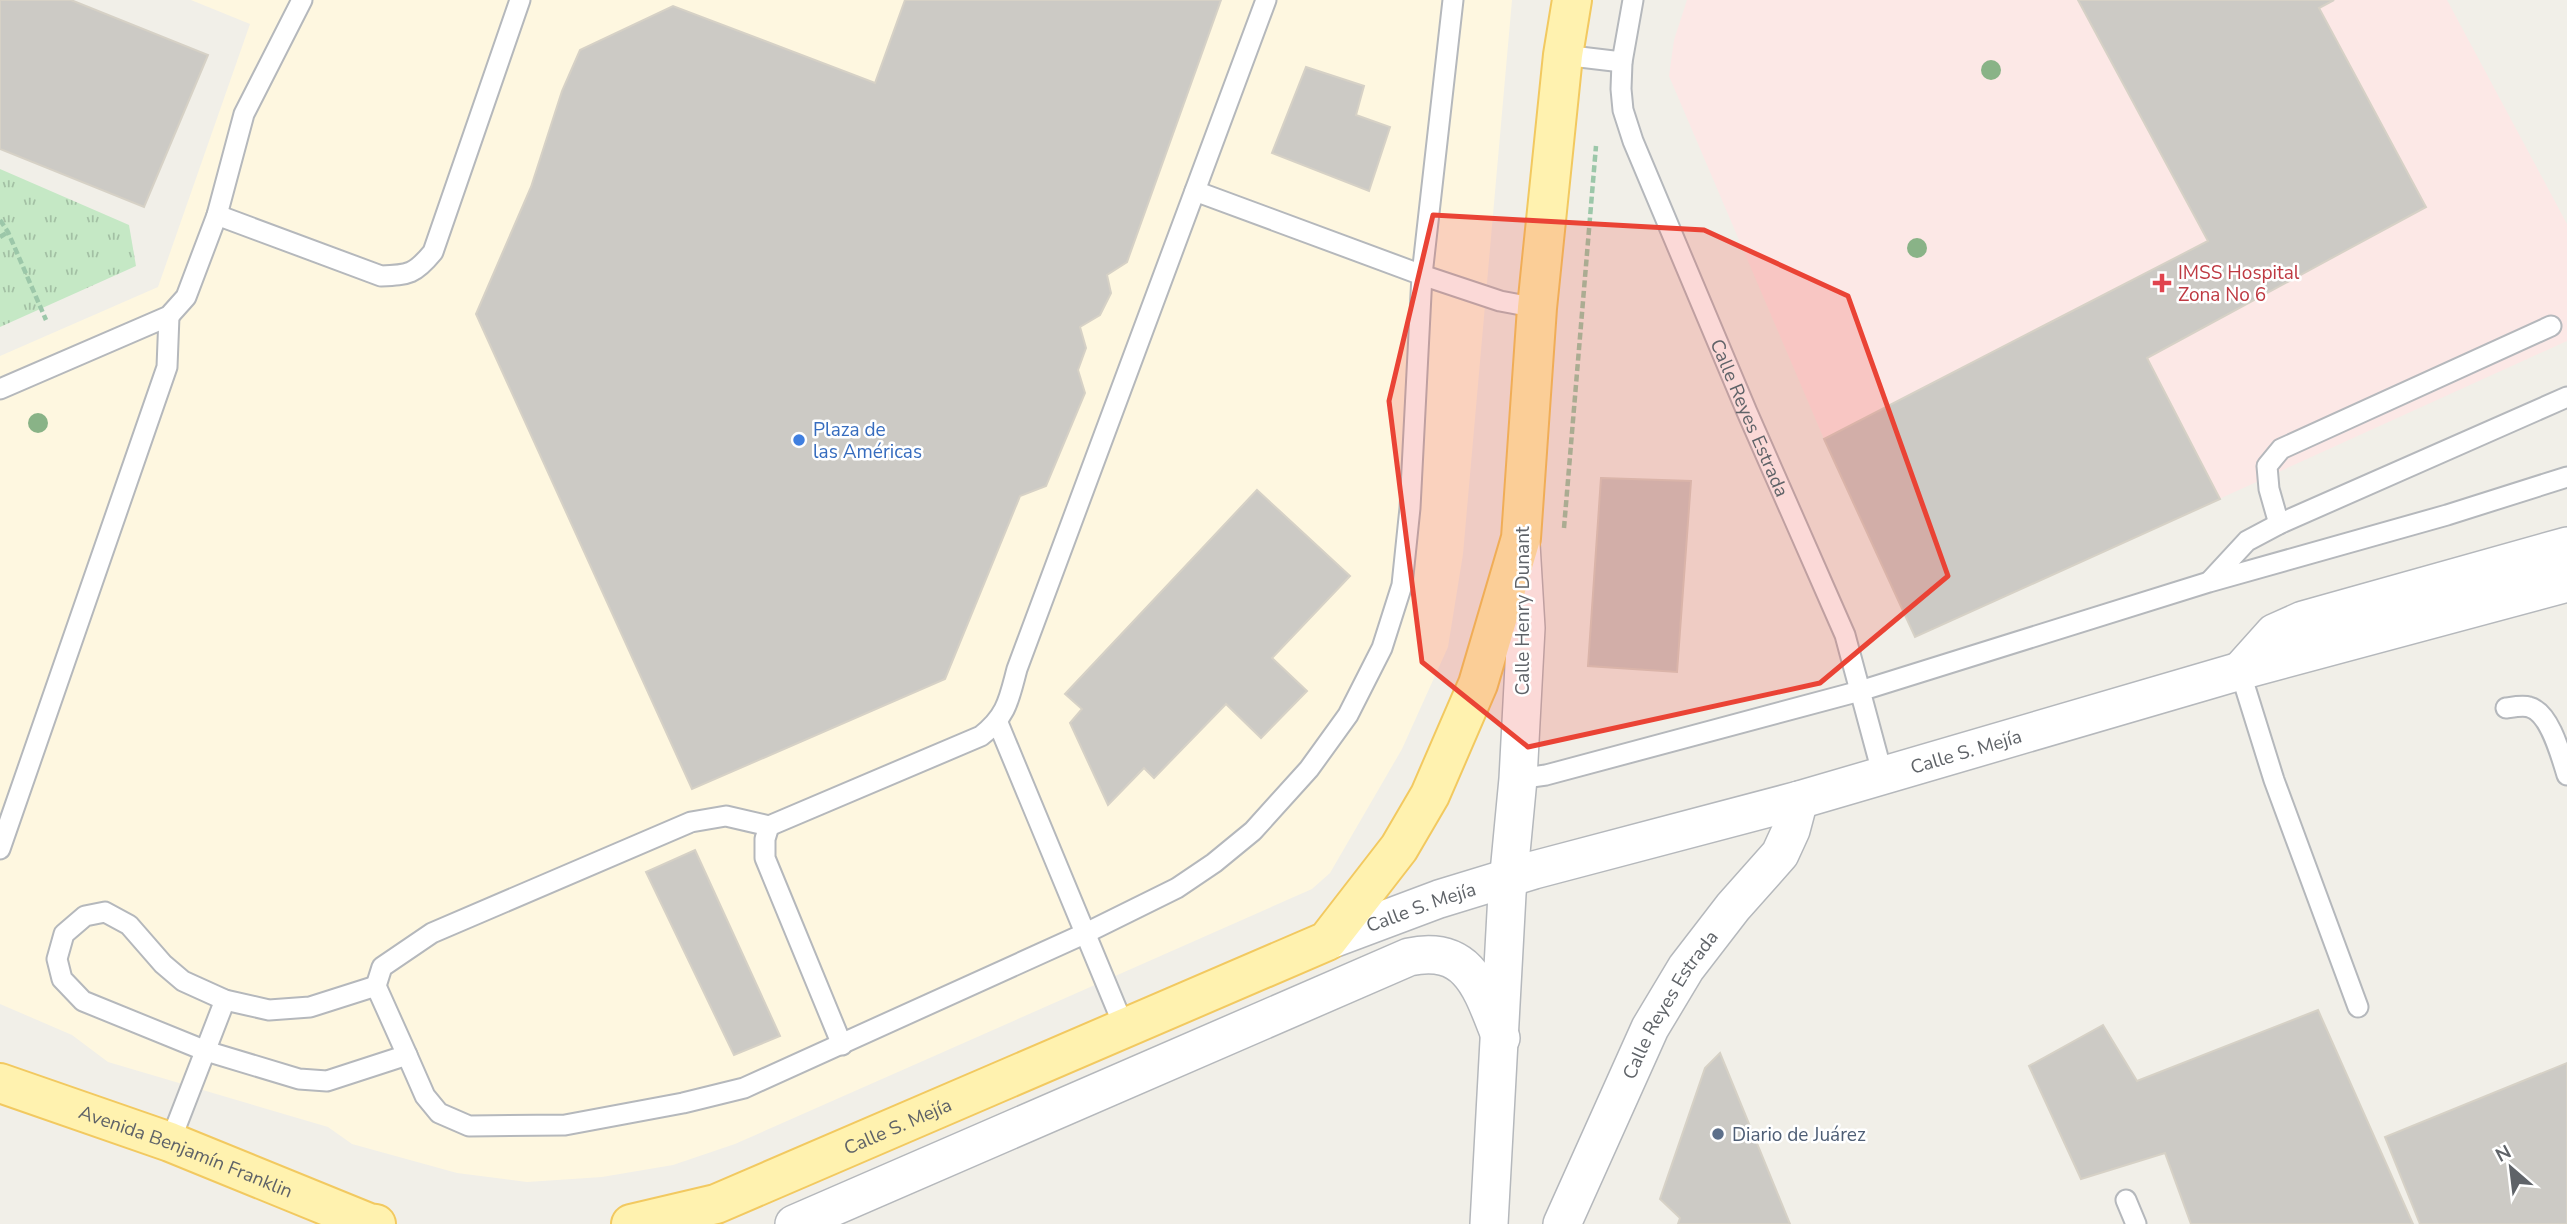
<svg xmlns="http://www.w3.org/2000/svg" width="2567" height="1224" font-family="'Nunito Sans',sans-serif">
  <defs>
    <pattern id="park-tufts" width="24" height="20" patternUnits="userSpaceOnUse" patternTransform="scale(1.75)"><rect width="24" height="20" fill="#c5e8c5"/><path d="M3 7l-1-3M5 7V3M7 7l1-3M15 17l-1-3M17 17v-4M19 17l1-3" fill="none" stroke="#a3c0a4"/></pattern>
  </defs>
  <rect width="100%" height="100%" fill="#f1efe8"/>
  <path fill="#fef7e0" d="M 191,0 L 1512,0 L 1463,554 L 1448,647 L 1402,749 L 1330,873 L 1312,889 L 735,1144 L 673,1165 L 602,1177 L 527,1182 L 457,1173 L 352,1144 L 328,1127 L 108,1062 L 72,1035 L 0,1004 L 0,356 L 158,287 L 250,24 Z"/>
  <path fill="#fce8e6" d="M 1687,0 L 2447,0 L 2567,224 L 2567,341 L 1915,637 L 1824,439 L 1669,76 L 1674,40 Z"/>
  <path fill="url(#park-tufts)" d="M 0,169 L 129,225 L 136,266 L 0,327 Z"/>
  <path fill="#cccac5" stroke="#d6d1c6" stroke-width="2" d="M 0,0 L 71,0 L 208,55 L 144,207 L 0,149 Z
    M 905,0 L 1221,0 L 1127,262 L 1107,275 L 1111,293 L 1100,315 L 1080,327 L 1086,348 L 1078,370 L 1085,393 L 1046,486 L 1020,496 L 945,679 L 692,789 L 476,314 L 531,187 L 562,91 L 580,50 L 673,6 L 875,83 Z
    M 2078,0 L 2334,0 L 2319,8 L 2426,207 L 2147,358 L 2220,499 L 1915,637 L 1824,439 L 2208,241 Z
    M 1306,67 L 1364,86 L 1356,115 L 1390,127 L 1369,191 L 1272,153 Z
    M 1601,478 L 1691,481 L 1677,672 L 1588,666 Z
    M 1257,490 L 1350,576 L 1272,658 L 1307,691 L 1261,738 L 1226,704 L 1154,778 L 1144,768 L 1108,805 L 1070,723 L 1082,709 L 1065,694 Z
    M 695,850 L 780,1036 L 734,1055 L 646,872 Z
    M 2318,1010 L 2413,1224 L 2191,1224 L 2165,1153 L 2081,1179 L 2029,1066 L 2103,1025 L 2137,1081 Z
    M 1720,1053 L 1790,1224 L 1678,1224 L 1680,1218 L 1660,1199 L 1705,1068 Z
    M 2567,1063 L 2567,1224 L 2420,1224 L 2385,1137 Z"/>
  <g fill="none" stroke-linecap="round" stroke-linejoin="round">
    <defs>
      <g id="service">
        <path id="s1" d="M 1633,0 L 1622,62 L 1621,89 L 1623,110 L 1633,141 L 1747,412 L 1845,635 L 1883,776"/>
        <path d="M 1563,55 L 1622,62"/>
        <path d="M 1195,191 L 1422,275 L 1500,301 L 1537,308"/>
        <path d="M 217,215 L 381,276 C 409,275 415,274 433,252 L 520,0"/>
        <path d="M 0,389 L 169,316 L 186,297 L 217,215 L 244,114 L 302,0"/>
        <path d="M 2279,524 L 2269,489 L 2267,466 L 2281,449 L 2551,326"/>
        <path d="M 2210,581 L 2247,541 L 2279,524 L 2567,397"/>
        <path d="M 2240,671 L 2274,780 L 2358,1007"/>
        <path d="M 2506,708 C 2513,707 2523,705 2529,707 C 2550,712 2561,756 2567,775"/>
        <path d="M 998,723 L 1125,1029"/>
        <path d="M 1518,779 L 1546,775 L 1860,691 L 2209,582 L 2447,515 L 2567,477"/>
        <path d="M 769,826 L 765,839 L 765,858 L 842,1045"/>
        <path d="M 0,849 L 167,367 L 169,316"/>
        <path d="M 105,912 L 129,925 L 163,964 L 183,981 L 225,1000 L 269,1010 L 310,1007 L 376,986 L 407,1055 L 327,1081 L 299,1079 L 206,1051 L 83,1001 L 62,979 L 57,959 L 64,934 L 85,916 Z"/>
        <path d="M 376,986 L 382,967 L 432,933 L 691,822 L 726,816 L 769,826 L 981,736 C 1007,716 1009,699 1017,669 L 1266,0"/>
        <path d="M 407,1055 L 425,1096 L 439,1113 L 469,1126 L 565,1125 L 683,1103 L 744,1088 L 1086,933 L 1177,888 L 1214,863 L 1253,831 L 1309,769 L 1348,715 L 1382,648 L 1402,585 L 1410,508 L 1422,275 L 1453,0"/>
        <path d="M 170,1142 L 225,1000"/>
        <path d="M 2126,1200 L 2136,1224"/>
      </g>
      <g id="minor">
        <path d="M 2240,671 L 2274,633 L 2303,620 L 2567,546"/>
        <path id="s2" d="M 1327,941 L 1439,899 L 1534,870 L 1799,800 L 2240,671 L 2567,583"/>
        <path d="M 794,1224 L 1409,957 C 1471,944 1482,991 1501,1038"/>
        <path d="M 1489,1224 L 1507,894 L 1518,779 L 1526,628 L 1521,544"/>
        <path id="s3" d="M 1562,1224 L 1650,1028 L 1686,968 L 1733,907 L 1780,854 L 1791,830 L 1799,800"/>
      </g>
      <g id="primary">
        <path id="s4" d="M 0,1083 L 170,1142 L 369,1223 L 376,1224"/>
        <path id="s5" d="M 631,1224 L 716,1204 L 1327,941 L 1399,848 L 1430,795 L 1478,684 L 1521,538 L 1537,308 L 1563,55 L 1572,0"/>
      </g>
    </defs>
    <use href="#service" stroke="#b5b8bc" stroke-width="23"/>
    <use href="#minor" stroke="#b5b8bc" stroke-width="40"/>
    <use href="#primary" stroke="#f2c960" stroke-width="42"/>
    <path stroke="#9cc7a9" stroke-width="4.5" stroke-dasharray="7 3.5" stroke-linecap="butt" d="M 0,220 L 8,232 L 46,320
      M 0,237 L 8,232
      M 1564,528 L 1596,146"/>
    <use href="#service" stroke="#fff" stroke-width="19"/>
    <use href="#minor" stroke="#fff" stroke-width="37"/>
    <use href="#primary" stroke="#fff2af" stroke-width="38"/>
  </g>
  <g fill="#89b387">
    <circle cx="1991" cy="70" r="10"/>
    <circle cx="1917" cy="248" r="10"/>
    <circle cx="38" cy="423" r="10"/>
  </g>
  <path fill="#ea4335" fill-opacity="0.2" stroke="#ea4335" stroke-width="5" stroke-linejoin="round" d="M 1433,215 L 1704,230 L 1848,296 L 1948,576 L 1820,683 L 1528,747 L 1422,662 L 1389,401 Z"/>
  <path fill="#e0444e" stroke="#fff" stroke-width="2.5" d="M2158.5 272.5h7v7h7v7h-7v7h-7v-7h-7v-7h7z"/>
  <circle fill="#3f7fe0" stroke="#fff" stroke-width="2.5" cx="799" cy="440" r="7"/>
  <circle fill="#5c6f8a" stroke="#fff" stroke-width="2.5" cx="1718" cy="1134" r="7"/>
  <g text-anchor="middle" stroke-width="5" stroke-linejoin="round" paint-order="stroke">
    <g font-size="19" fill="#be3a42" stroke="#fff" text-anchor="start">
      <text x="2178" y="279">IMSS Hospital<tspan x="2178" dy="22">Zona No 6</tspan></text>
    </g>
    <g font-size="19" fill="#5f6368" stroke="#fff">
      <text dy="7" stroke="none"><textPath href="#s1" startOffset="444">Calle Reyes Estrada</textPath></text>
      <text transform="translate(1522 611) rotate(-90)" y="7">Calle Henry Dunant</text>
      <text dy="7" stroke="none"><textPath href="#s2" startOffset="667">Calle S. Mejía</textPath></text>
      <text dy="7" stroke="none"><textPath href="#s2" startOffset="100">Calle S. Mejía</textPath></text>
      <text dy="7" stroke="none"><textPath href="#s3" startOffset="245">Calle Reyes Estrada</textPath></text>
      <text dy="7" stroke="none"><textPath href="#s5" startOffset="285">Calle S. Mejía</textPath></text>
      <text dy="7" stroke="none"><textPath href="#s4" startOffset="198">Avenida Benjamín Franklin</textPath></text>
    </g>
    <g font-size="19" fill="#366cbe" stroke="#fff" text-anchor="start">
      <text x="813" y="436">Plaza de<tspan x="813" dy="22">las Américas</tspan></text>
    </g>
    <g font-size="19" fill="#4e5e75" stroke="#fff" text-anchor="start">
      <text x="1732" y="1141">Diario de Juárez</text>
    </g>
  </g>
  <g transform="translate(2511 1168) rotate(332)" stroke="#ffffff" stroke-width="5" paint-order="stroke">
  <path d="M0-5L12 26L0 18L-12 26Z" fill="#5f6368"/>
  <text y="-10" font-size="19" font-weight="bold" text-anchor="middle" fill="#5f6368">N</text>
  </g>
</svg>
